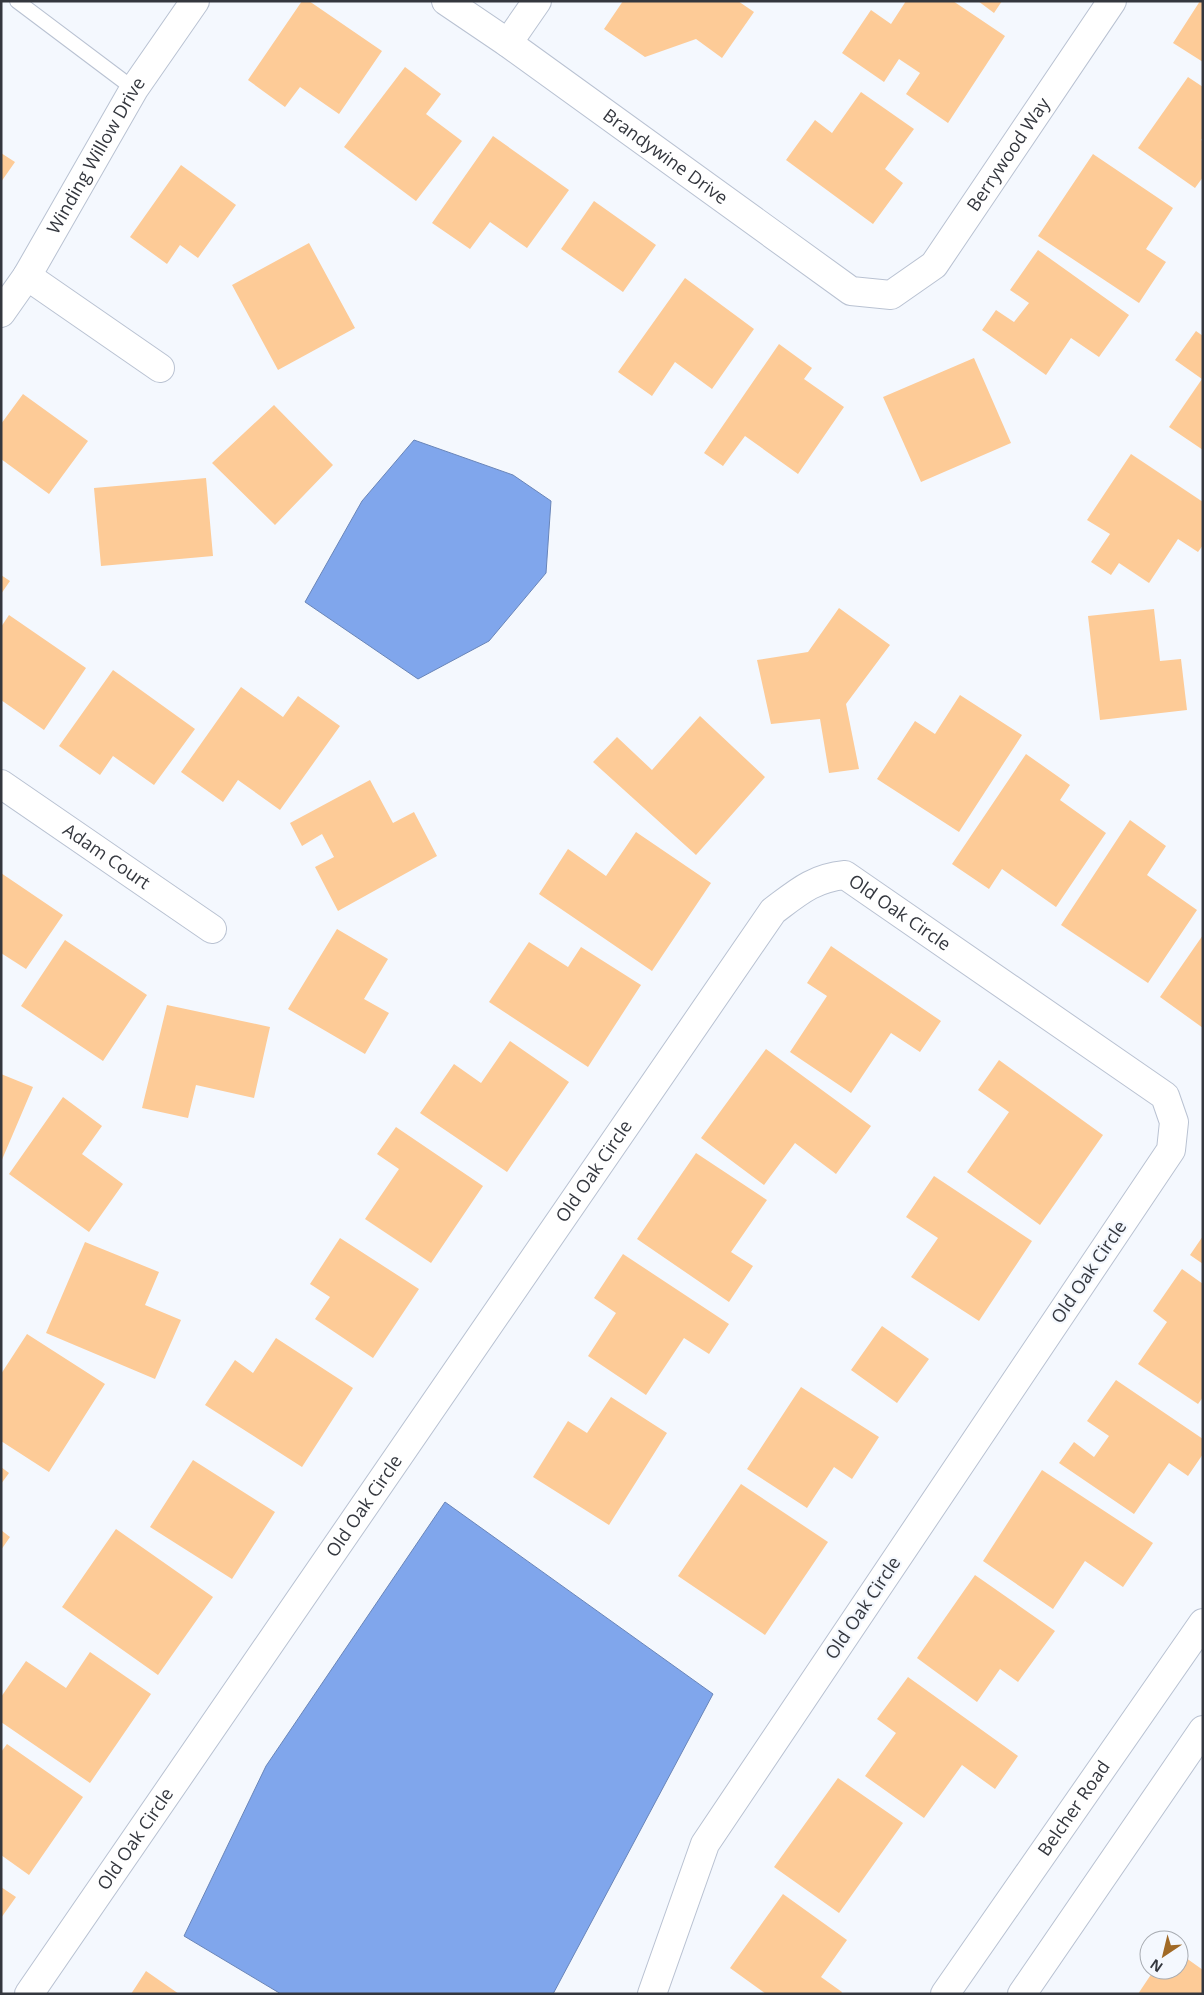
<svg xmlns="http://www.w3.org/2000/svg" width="1204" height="1995" font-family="'Open Sans',sans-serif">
  <rect width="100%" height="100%" fill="#f4f8fe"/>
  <path fill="#80a6ec" stroke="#6985b8" d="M 414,440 L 513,475 L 551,501 L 546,573 L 489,641 L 418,679 L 305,602 L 362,501 Z
    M 445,1502 L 713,1694 L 553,1994 L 281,1994 L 184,1936 L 266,1766 Z"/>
  <path fill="#fdcb97" d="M 302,1 L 309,1 L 382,51 L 339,114 L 300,87 L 285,107 L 248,80 Z
    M 623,1 L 738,1 L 754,12 L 722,58 L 696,39 L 645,57 L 604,29 Z
    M 906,1 L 953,1 L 1005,36 L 948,123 L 906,94 L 920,73 L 899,59 L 884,82 L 842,53 L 871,10 L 891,24 Z
    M 978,1 L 1002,1 L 994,13 Z
    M 1200,1 L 1203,1 L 1203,62 L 1173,43 Z
    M 405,67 L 441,94 L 426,114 L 462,141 L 416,201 L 344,147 Z
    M 1188,77 L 1203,87 L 1203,137 L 1201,140 L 1203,141 L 1203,177 L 1195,188 L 1138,148 Z
    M 861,92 L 914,129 L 885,169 L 903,183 L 873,224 L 786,160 L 815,120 L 832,133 Z
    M 493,136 L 569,190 L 527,248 L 490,222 L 470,249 L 432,223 Z
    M 1,153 L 15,162 L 1,182 Z
    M 1093,154 L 1173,208 L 1146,249 L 1166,262 L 1139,303 L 1038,236 Z
    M 181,165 L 236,205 L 198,258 L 180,245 L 167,264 L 130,237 Z
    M 594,201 L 656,245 L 623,292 L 561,249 Z
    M 309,243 L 355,328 L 278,370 L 232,285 Z
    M 1038,250 L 1129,315 L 1099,357 L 1071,338 L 1046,375 L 982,330 L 996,310 L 1014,322 L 1029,303 L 1010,290 Z
    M 685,278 L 754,329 L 712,389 L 675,362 L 652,396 L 618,372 Z
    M 1196,331 L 1203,336 L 1203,450 L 1169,427 L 1202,379 L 1175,360 Z
    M 779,344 L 812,368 L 804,379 L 844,407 L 798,474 L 745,436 L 723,466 L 704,453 Z
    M 974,358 L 1011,443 L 921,482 L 883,397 Z
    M 23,394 L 88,441 L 49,494 L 1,459 L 1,424 Z
    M 274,405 L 333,465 L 275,525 L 212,463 Z
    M 1131,454 L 1203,502 L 1203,545 L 1198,552 L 1178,539 L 1149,583 L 1119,563 L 1111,575 L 1091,562 L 1110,534 L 1087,520 Z
    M 206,478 L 213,556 L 101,566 L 94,488 Z
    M 1,575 L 10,581 L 1,594 Z
    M 839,608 L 890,645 L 846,704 L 859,769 L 829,773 L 820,719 L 771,724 L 757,660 L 808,652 Z
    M 1154,609 L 1160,661 L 1181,659 L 1187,710 L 1100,720 L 1088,616 Z
    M 9,615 L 86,668 L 44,730 L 1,700 L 1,627 Z
    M 113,670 L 195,729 L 154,785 L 113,756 L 100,775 L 59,746 Z
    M 241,687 L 283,717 L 298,696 L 340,726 L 280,810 L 238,780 L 223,802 L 181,772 Z
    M 960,695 L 1022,735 L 959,832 L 877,779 L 915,721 L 935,734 Z
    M 700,716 L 765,777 L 696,855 L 593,762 L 617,737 L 652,770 Z
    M 1026,754 L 1070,785 L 1060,800 L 1106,833 L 1056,907 L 1002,869 L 989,889 L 952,864 Z
    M 370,780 L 393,823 L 414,812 L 437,856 L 338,911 L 315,867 L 334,857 L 322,834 L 302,846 L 290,823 Z
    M 1130,820 L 1166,846 L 1147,875 L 1197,910 L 1148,983 L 1061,925 Z
    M 636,832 L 711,883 L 652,971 L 539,894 L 568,849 L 606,876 Z
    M 1,873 L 63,915 L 26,969 L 1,953 Z
    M 337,929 L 388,959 L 364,999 L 389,1013 L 365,1054 L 288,1009 Z
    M 1203,935 L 1203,1028 L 1160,997 Z
    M 65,940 L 147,995 L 103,1061 L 21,1006 Z
    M 529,942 L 568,967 L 581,947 L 641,985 L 588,1067 L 489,1002 Z
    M 831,946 L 941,1021 L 920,1052 L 891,1033 L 851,1093 L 790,1052 L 827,996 L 807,983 Z
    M 167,1005 L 270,1027 L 254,1098 L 196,1085 L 188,1118 L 142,1108 Z
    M 510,1041 L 569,1082 L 507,1172 L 420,1113 L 454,1064 L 481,1083 Z
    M 766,1049 L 871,1126 L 836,1174 L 795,1143 L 764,1185 L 701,1138 Z
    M 999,1060 L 1103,1135 L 1040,1225 L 967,1172 L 1009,1112 L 978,1090 Z
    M 1,1074 L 33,1087 L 1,1162 Z
    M 63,1097 L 102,1126 L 82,1154 L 123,1184 L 89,1232 L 9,1174 Z
    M 396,1127 L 483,1186 L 431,1263 L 365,1219 L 399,1169 L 377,1154 Z
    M 696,1153 L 767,1200 L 731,1252 L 753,1266 L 729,1302 L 637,1239 Z
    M 934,1176 L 1032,1241 L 979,1321 L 911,1277 L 938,1238 L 906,1217 Z
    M 1203,1236 L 1203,1264 L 1190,1255 Z
    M 340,1238 L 419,1289 L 373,1358 L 315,1319 L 330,1297 L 310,1284 Z
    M 85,1242 L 159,1272 L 145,1305 L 181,1320 L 155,1379 L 46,1333 Z
    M 623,1254 L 729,1324 L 709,1354 L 684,1338 L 646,1395 L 588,1356 L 616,1313 L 594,1298 Z
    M 1182,1269 L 1203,1284 L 1203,1397 L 1198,1404 L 1138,1364 L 1167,1322 L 1153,1311 Z
    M 882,1326 L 929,1359 L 897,1403 L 851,1370 Z
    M 27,1334 L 105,1384 L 49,1472 L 1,1441 L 1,1374 Z
    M 276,1338 L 353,1388 L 302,1467 L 205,1405 L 235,1360 L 253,1373 Z
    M 1116,1380 L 1203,1439 L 1203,1454 L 1188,1476 L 1169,1463 L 1134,1514 L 1059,1463 L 1074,1442 L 1094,1457 L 1109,1436 L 1087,1421 Z
    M 801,1387 L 879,1437 L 852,1479 L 834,1467 L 807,1508 L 747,1469 Z
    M 611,1397 L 667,1433 L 609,1525 L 533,1477 L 568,1421 L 587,1433 Z
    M 193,1460 L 275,1512 L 232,1579 L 150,1527 Z
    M 1,1467 L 9,1473 L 1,1484 Z
    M 1042,1470 L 1153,1543 L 1123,1587 L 1085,1561 L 1053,1609 L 983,1561 Z
    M 741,1484 L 828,1542 L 765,1635 L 678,1576 Z
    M 116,1529 L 213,1597 L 158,1675 L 62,1607 Z
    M 1,1530 L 10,1537 L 1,1550 Z
    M 975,1575 L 1055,1631 L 1018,1682 L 1000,1669 L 977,1702 L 917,1658 Z
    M 90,1652 L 151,1694 L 90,1783 L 1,1722 L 1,1697 L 26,1661 L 66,1688 Z
    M 908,1677 L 1018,1756 L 995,1789 L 962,1765 L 924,1818 L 865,1776 L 896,1733 L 877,1719 Z
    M 7,1744 L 83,1797 L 29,1875 L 1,1855 L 1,1752 Z
    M 838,1778 L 903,1823 L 839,1913 L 774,1867 Z
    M 1,1887 L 16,1897 L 1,1918 Z
    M 783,1894 L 847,1940 L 821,1977 L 842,1992 L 841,1994 L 766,1994 L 730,1968 Z
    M 1179,1953 L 1203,1970 L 1203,1994 L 1138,1994 L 1154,1970 L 1179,1970 Z
    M 146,1971 L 179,1994 L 131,1994 Z"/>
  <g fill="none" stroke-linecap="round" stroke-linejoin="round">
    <defs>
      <path id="lane" d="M 17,1 L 134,89"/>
      <g id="street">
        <path id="s1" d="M 446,1 L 508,43 L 851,291 L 891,295 L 934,265 L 1112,1"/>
        <path d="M 508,43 L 537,1"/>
        <path d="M 27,276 L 160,368"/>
        <path id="s2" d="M 1,313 L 27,276 L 134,89 L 195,1"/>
        <path id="s3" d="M 1,784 L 212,929"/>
        <path id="s4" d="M 29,1994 L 773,911 C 797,893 813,878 845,875 L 1165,1096 L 1174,1122 L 1171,1150 L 705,1844 L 652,1994"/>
      </g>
      <g id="secondary">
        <path id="s5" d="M 945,1994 L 1203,1623"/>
        <path d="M 1022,1994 L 1203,1730"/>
      </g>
    </defs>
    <use href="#lane" stroke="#b9c2d2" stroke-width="16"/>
    <use href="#street" stroke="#b9c2d2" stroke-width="30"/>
    <use href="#secondary" stroke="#b9c2d2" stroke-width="30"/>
    <use href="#lane" stroke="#fff" stroke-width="14"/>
    <use href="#street" stroke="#fff" stroke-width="28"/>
    <use href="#secondary" stroke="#fff" stroke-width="28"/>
  </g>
  <g text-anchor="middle" stroke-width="4.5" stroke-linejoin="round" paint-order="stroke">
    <g font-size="18" fill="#34373e" stroke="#f4f8fe">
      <text dy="6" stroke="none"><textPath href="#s1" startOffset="724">Berrywood Way</textPath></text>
      <text dy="6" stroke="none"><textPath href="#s2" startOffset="184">Winding Willow Drive</textPath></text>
      <text dy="6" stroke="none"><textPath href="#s1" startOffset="269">Brandywine Drive</textPath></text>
      <text dy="6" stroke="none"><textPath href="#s3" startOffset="128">Adam Court</textPath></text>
      <text dy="6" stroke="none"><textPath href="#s4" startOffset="1462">Old Oak Circle</textPath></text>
      <text dy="6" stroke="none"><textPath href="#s4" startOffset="998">Old Oak Circle</textPath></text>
      <text transform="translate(1089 1272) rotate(-56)" y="6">Old Oak Circle</text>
      <text dy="6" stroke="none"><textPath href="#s4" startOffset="592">Old Oak Circle</textPath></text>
      <text transform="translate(863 1608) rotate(-56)" y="6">Old Oak Circle</text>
      <text dy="6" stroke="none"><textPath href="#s5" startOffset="226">Belcher Road</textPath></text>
      <text dy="6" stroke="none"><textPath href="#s4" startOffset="188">Old Oak Circle</textPath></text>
    </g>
  </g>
  <rect width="1204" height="1995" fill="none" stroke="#34373e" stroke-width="5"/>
  <g transform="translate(1164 1955) rotate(215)"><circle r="24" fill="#f4f8fe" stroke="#a7abb1"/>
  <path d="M0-4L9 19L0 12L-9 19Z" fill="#a16a26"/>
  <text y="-8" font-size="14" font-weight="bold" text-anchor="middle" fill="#34373e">N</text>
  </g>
</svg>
